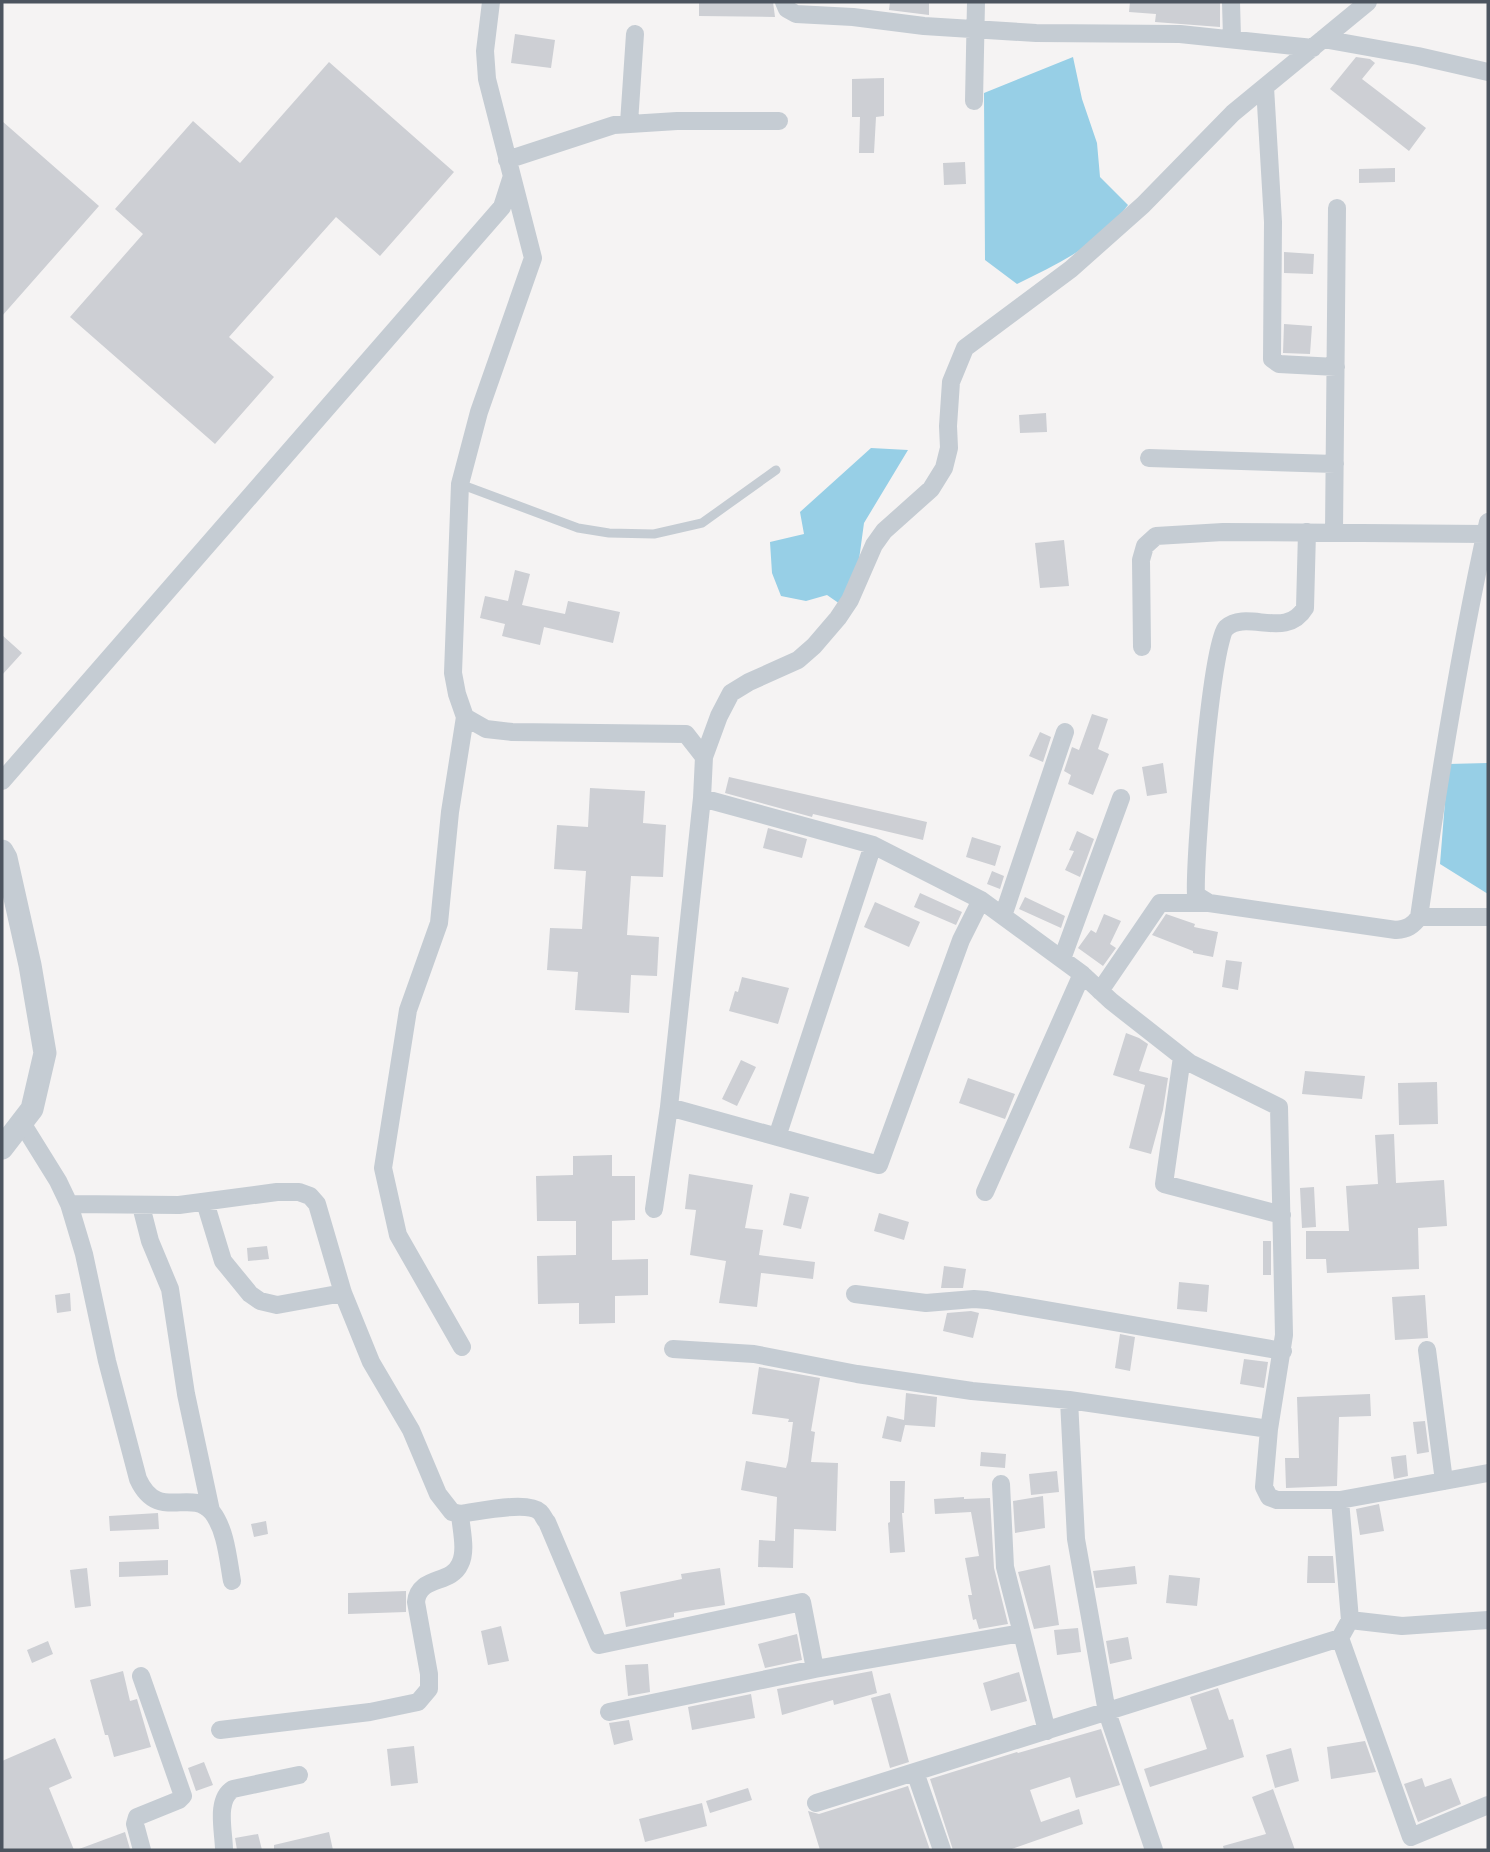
<svg xmlns="http://www.w3.org/2000/svg" width="1490" height="1852" font-family="'PT Sans',sans-serif">
  <rect width="100%" height="100%" fill="#f5f3f3"/>
  <path fill="#97cfe6" d="M 1073,57 L 1082,99 L 1097,143 L 1100,177 L 1128,205 C 1098,246 1061,262 1017,284 L 985,260 L 984,93 Z
    M 871,448 L 908,450 L 864,523 L 858,567 L 840,604 L 827,595 L 806,601 L 781,596 L 772,573 L 770,542 L 804,534 L 800,512 Z
    M 1488,763 L 1488,894 L 1440,864 L 1448,764 Z"/>
  <path fill="#cdcfd4" d="M 699,2 L 773,2 L 775,17 L 699,16 Z
    M 890,2 L 929,2 L 929,15 L 889,10 Z
    M 1130,2 L 1220,2 L 1220,27 L 1155,22 L 1156,14 L 1129,12 Z
    M 515,34 L 555,40 L 551,68 L 511,63 Z
    M 1356,57 L 1370,59 L 1375,63 L 1362,79 L 1426,128 L 1409,151 L 1330,89 Z
    M 329,62 L 454,172 L 380,256 L 336,217 L 229,337 L 274,377 L 215,444 L 70,317 L 143,234 L 115,209 L 193,121 L 240,163 Z
    M 884,78 L 884,116 L 876,117 L 874,153 L 859,153 L 860,117 L 852,117 L 852,79 Z
    M 2,121 L 99,206 L 2,316 Z
    M 965,162 L 966,184 L 944,185 L 943,163 Z
    M 1395,168 L 1395,182 L 1359,183 L 1359,169 Z
    M 1284,252 L 1314,254 L 1313,274 L 1284,273 Z
    M 1284,324 L 1312,326 L 1310,354 L 1283,353 Z
    M 1046,413 L 1047,432 L 1020,433 L 1019,415 Z
    M 1064,540 L 1069,586 L 1040,588 L 1035,543 Z
    M 515,570 L 530,574 L 522,605 L 565,614 L 568,601 L 620,612 L 613,643 L 544,627 L 540,645 L 502,636 L 505,624 L 480,618 L 485,596 L 508,601 Z
    M 2,635 L 22,653 L 2,675 Z
    M 1092,714 L 1108,719 L 1098,749 L 1109,754 L 1093,795 L 1068,784 L 1071,775 L 1064,771 L 1072,747 L 1079,750 Z
    M 1040,732 L 1051,737 L 1043,762 L 1029,756 Z
    M 1163,763 L 1167,793 L 1147,796 L 1142,767 Z
    M 729,777 L 927,822 L 923,840 L 813,814 L 812,817 L 725,793 Z
    M 590,788 L 645,791 L 643,823 L 666,825 L 663,877 L 631,876 L 627,935 L 659,937 L 657,976 L 631,975 L 629,1013 L 575,1010 L 578,972 L 547,970 L 550,928 L 582,929 L 586,871 L 554,869 L 557,825 L 588,827 Z
    M 768,828 L 807,839 L 802,858 L 763,848 Z
    M 1077,831 L 1094,839 L 1080,877 L 1065,870 L 1074,851 L 1069,850 Z
    M 972,837 L 1001,846 L 995,866 L 966,857 Z
    M 992,871 L 1004,876 L 1000,889 L 987,884 Z
    M 920,893 L 962,912 L 956,925 L 914,907 Z
    M 1025,897 L 1065,916 L 1061,928 L 1019,909 Z
    M 875,902 L 920,922 L 909,947 L 864,927 Z
    M 1104,914 L 1121,921 L 1110,944 L 1116,948 L 1103,966 L 1078,948 L 1091,930 L 1096,933 Z
    M 1166,914 L 1195,924 L 1194,927 L 1218,932 L 1213,957 L 1193,953 L 1193,951 L 1152,935 Z
    M 1226,960 L 1242,962 L 1238,990 L 1222,987 Z
    M 742,977 L 789,988 L 778,1024 L 729,1011 L 735,991 L 738,992 Z
    M 1126,1033 L 1139,1038 L 1148,1044 L 1139,1071 L 1168,1078 L 1163,1110 L 1151,1154 L 1129,1148 L 1145,1085 L 1113,1075 Z
    M 741,1060 L 756,1067 L 737,1106 L 722,1099 Z
    M 1305,1071 L 1365,1076 L 1362,1099 L 1302,1094 Z
    M 968,1078 L 1015,1094 L 1005,1119 L 959,1103 Z
    M 1437,1082 L 1438,1124 L 1399,1125 L 1398,1083 Z
    M 1394,1134 L 1396,1183 L 1444,1180 L 1447,1226 L 1418,1228 L 1419,1269 L 1327,1273 L 1326,1259 L 1306,1259 L 1306,1231 L 1349,1231 L 1346,1186 L 1378,1184 L 1375,1135 Z
    M 612,1155 L 612,1176 L 635,1176 L 635,1220 L 612,1221 L 612,1260 L 648,1259 L 648,1295 L 615,1296 L 615,1323 L 579,1324 L 579,1303 L 538,1304 L 537,1256 L 576,1255 L 576,1221 L 537,1221 L 536,1176 L 573,1175 L 573,1156 Z
    M 689,1174 L 753,1185 L 745,1228 L 763,1230 L 759,1255 L 815,1262 L 813,1279 L 761,1273 L 757,1307 L 719,1303 L 726,1261 L 690,1255 L 696,1210 L 685,1209 Z
    M 1314,1187 L 1316,1227 L 1302,1228 L 1300,1188 Z
    M 790,1193 L 809,1197 L 801,1229 L 783,1225 Z
    M 879,1213 L 909,1222 L 904,1240 L 874,1231 Z
    M 1263,1241 L 1271,1241 L 1271,1275 L 1263,1275 Z
    M 267,1246 L 269,1259 L 248,1261 L 247,1248 Z
    M 944,1266 L 966,1269 L 963,1288 L 941,1288 Z
    M 1179,1282 L 1209,1285 L 1207,1312 L 1177,1309 Z
    M 70,1293 L 71,1311 L 57,1313 L 55,1295 Z
    M 1425,1295 L 1428,1338 L 1395,1340 L 1392,1297 Z
    M 971,1311 L 979,1313 L 973,1338 L 943,1331 L 947,1313 Z
    M 1120,1334 L 1135,1337 L 1130,1371 L 1115,1368 Z
    M 1244,1359 L 1268,1362 L 1264,1388 L 1240,1384 Z
    M 759,1367 L 820,1378 L 811,1431 L 815,1432 L 811,1462 L 838,1463 L 836,1531 L 794,1529 L 793,1568 L 758,1567 L 759,1540 L 775,1541 L 777,1497 L 741,1490 L 746,1461 L 786,1468 L 788,1461 L 793,1422 L 788,1422 L 789,1419 L 752,1414 Z
    M 906,1393 L 937,1397 L 935,1427 L 905,1425 L 901,1442 L 882,1438 L 887,1416 L 904,1420 Z
    M 1370,1394 L 1371,1416 L 1339,1417 L 1337,1486 L 1286,1488 L 1285,1458 L 1299,1458 L 1297,1397 Z
    M 1425,1421 L 1429,1452 L 1417,1454 L 1413,1422 Z
    M 981,1452 L 1006,1454 L 1005,1468 L 980,1466 Z
    M 1406,1455 L 1408,1476 L 1394,1479 L 1391,1457 Z
    M 1057,1471 L 1059,1492 L 1031,1495 L 1029,1474 Z
    M 890,1481 L 905,1481 L 904,1513 L 902,1513 L 905,1552 L 890,1553 L 888,1523 L 890,1522 Z
    M 1043,1496 L 1045,1528 L 1015,1533 L 1013,1501 Z
    M 964,1497 L 964,1499 L 990,1498 L 994,1568 L 1008,1624 L 979,1629 L 976,1619 L 973,1620 L 968,1595 L 972,1595 L 965,1558 L 979,1556 L 971,1512 L 935,1514 L 934,1499 Z
    M 1379,1504 L 1384,1531 L 1360,1535 L 1356,1509 Z
    M 158,1513 L 159,1529 L 110,1531 L 109,1516 Z
    M 266,1521 L 268,1534 L 254,1537 L 251,1524 Z
    M 1308,1556 L 1333,1556 L 1335,1583 L 1307,1583 Z
    M 168,1560 L 168,1575 L 119,1577 L 119,1562 Z
    M 1050,1565 L 1059,1625 L 1034,1629 L 1018,1572 Z
    M 1135,1566 L 1137,1584 L 1096,1588 L 1093,1571 Z
    M 87,1568 L 91,1606 L 75,1608 L 70,1570 Z
    M 720,1568 L 725,1605 L 674,1613 L 674,1617 L 626,1627 L 620,1592 L 682,1579 L 681,1574 Z
    M 1169,1575 L 1200,1578 L 1197,1606 L 1166,1603 Z
    M 406,1591 L 406,1612 L 348,1614 L 348,1593 Z
    M 501,1626 L 509,1661 L 488,1665 L 481,1631 Z
    M 1078,1628 L 1081,1652 L 1057,1655 L 1054,1630 Z
    M 797,1634 L 802,1660 L 765,1668 L 758,1644 Z
    M 1128,1637 L 1132,1659 L 1110,1664 L 1106,1641 Z
    M 48,1641 L 53,1654 L 32,1663 L 27,1650 Z
    M 648,1664 L 650,1692 L 628,1696 L 625,1665 Z
    M 123,1671 L 130,1701 L 137,1699 L 151,1747 L 114,1757 L 108,1735 L 105,1735 L 90,1680 Z
    M 872,1671 L 877,1693 L 834,1705 L 833,1700 L 782,1715 L 777,1689 Z
    M 1019,1672 L 1027,1701 L 991,1711 L 983,1683 Z
    M 1218,1688 L 1229,1720 L 1233,1719 L 1244,1757 L 1150,1787 L 1144,1769 L 1207,1749 L 1190,1697 Z
    M 890,1693 L 909,1762 L 890,1768 L 871,1698 Z
    M 751,1694 L 755,1718 L 692,1730 L 688,1707 Z
    M 629,1720 L 633,1740 L 614,1745 L 609,1723 Z
    M 1101,1729 L 1120,1785 L 1076,1798 L 1070,1777 L 1030,1790 L 1041,1822 L 1079,1809 L 1083,1824 L 1009,1850 L 953,1850 L 930,1779 L 1017,1752 L 1018,1753 Z
    M 55,1738 L 72,1778 L 49,1788 L 74,1850 L 2,1850 L 2,1761 Z
    M 1365,1741 L 1376,1772 L 1331,1779 L 1327,1747 Z
    M 414,1746 L 418,1783 L 391,1786 L 387,1749 Z
    M 1291,1748 L 1299,1781 L 1275,1788 L 1266,1755 Z
    M 204,1762 L 213,1785 L 196,1791 L 188,1768 Z
    M 1422,1778 L 1425,1787 L 1451,1778 L 1461,1804 L 1418,1822 L 1404,1784 Z
    M 908,1786 L 930,1850 L 820,1850 L 808,1811 L 819,1814 Z
    M 748,1788 L 752,1800 L 710,1813 L 706,1801 Z
    M 1273,1789 L 1295,1850 L 1224,1850 L 1223,1846 L 1266,1834 L 1252,1797 Z
    M 702,1803 L 707,1826 L 645,1842 L 639,1819 Z
    M 125,1832 L 130,1849 L 80,1850 L 79,1849 Z
    M 329,1832 L 333,1850 L 274,1850 L 274,1845 Z
    M 258,1834 L 262,1850 L 237,1850 L 235,1838 Z"/>
  <g fill="none" stroke-linecap="round" stroke-linejoin="round">
    <path stroke="#c5ccd3" stroke-width="9" d="M 460,484 L 578,528 L 609,533 L 654,534 L 702,523 L 776,470"/>
    <path stroke="#c5ccd3" stroke-width="18" d="M 784,2 L 787,9 L 796,14 L 853,17 L 924,26 L 1036,33 L 1180,34 L 1313,48
      M 1231,2 L 1232,38
      M 1323,39 L 1418,56 L 1488,72
      M 1265,87 L 1273,222 L 1272,359 L 1279,364 L 1336,367
      M 974,101 L 976,2
      M 629,123 L 635,34
      M 507,160 L 614,125 L 677,121 L 779,121
      M 1149,458 L 1335,464
      M 1307,532 L 1305,608 C 1286,640 1247,609 1226,628 C 1211,642 1194,863 1196,895 L 1209,903 L 1396,930 C 1407,929 1413,926 1419,917 C 1438,785 1459,652 1488,522
      M 1334,532 L 1337,208
      M 1142,647 L 1141,560 L 1145,546 L 1156,536 L 1223,532 L 1486,534
      M 465,717 L 486,729 L 512,732 L 686,734 L 704,757 L 702,798 L 669,1107 L 654,1209
      M 704,757 L 719,716 L 731,693 L 749,682 L 798,660 L 814,646 L 838,618 L 850,600 L 874,545 L 884,531 L 931,489 L 944,468 L 949,448 L 948,426 L 951,382 L 965,348 L 1071,269 L 1143,205 L 1233,113 L 1368,2
      M 2,781 L 502,207 L 511,179
      M 702,798 L 873,845 L 981,900 L 1082,974 L 1111,1001 L 1190,1063 L 1279,1107 L 1284,1335 L 1269,1429 L 1264,1487 L 1269,1497 L 1277,1500 L 1340,1500 L 1488,1473
      M 1003,916 L 1065,732
      M 1419,917 L 1488,917
      M 1062,959 L 1121,798
      M 1100,991 L 1160,903 L 1209,903
      M 1182,1057 L 1164,1184 L 1282,1215
      M 669,1107 L 879,1165 L 961,940 L 981,900
      M 22,1123 L 58,1181 L 69,1204 L 84,1254 L 107,1361 L 138,1479 C 158,1523 190,1487 212,1512 C 226,1530 228,1559 232,1581
      M 777,1137 L 873,845
      M 985,1192 L 1082,974
      M 205,1202 L 223,1261 L 250,1294 L 260,1301 L 277,1305 L 343,1293
      M 69,1204 L 179,1205 L 277,1192 L 299,1192 L 310,1196 L 317,1204 L 343,1293 L 371,1362 L 411,1430 L 438,1494 L 452,1512 L 460,1514 C 478,1512 527,1500 540,1512 C 543,1515 544,1519 547,1522 L 599,1645 L 802,1602 L 815,1669
      M 141,1206 L 150,1241 L 170,1289 L 186,1394 L 211,1511
      M 855,1294 L 926,1303 L 974,1299 L 987,1300 L 1283,1351
      M 462,1347 L 398,1235 L 383,1168 L 408,1010 L 439,923 L 450,812 L 465,717 L 457,694 L 453,673 L 460,484 L 479,412 L 533,258 L 487,79 L 485,51 L 491,2
      M 673,1349 L 754,1354 L 857,1374 L 972,1391 L 1069,1400 L 1269,1429
      M 1427,1350 L 1444,1481
      M 1069,1400 L 1076,1539 L 1107,1712 L 1154,1850
      M 1001,1484 L 1005,1567 L 1047,1731
      M 1340,1500 L 1350,1620
      M 1340,1638 L 1411,1837 L 1488,1805
      M 141,1676 L 183,1796 L 179,1800 L 137,1817 L 135,1824 L 142,1850
      M 609,1712 L 815,1669 L 1021,1633
      M 220,1730 L 370,1712 L 418,1702 L 429,1689 L 429,1674 L 416,1602 C 419,1575 451,1585 460,1564 C 467,1551 461,1529 460,1514
      M 915,1772 L 942,1850
      M 816,1803 L 1340,1638 L 1350,1620 L 1402,1626 L 1488,1620
      M 224,1850 C 224,1832 215,1800 233,1789 L 299,1775"/>
    <path stroke="#c5ccd3" stroke-width="23" d="M 2,851 L 6,858 L 30,965 L 45,1053 L 32,1109 L 2,1148"/>
  </g>
  <rect width="1490" height="1852" fill="none" stroke="#4c545f" stroke-width="7"/>
</svg>
